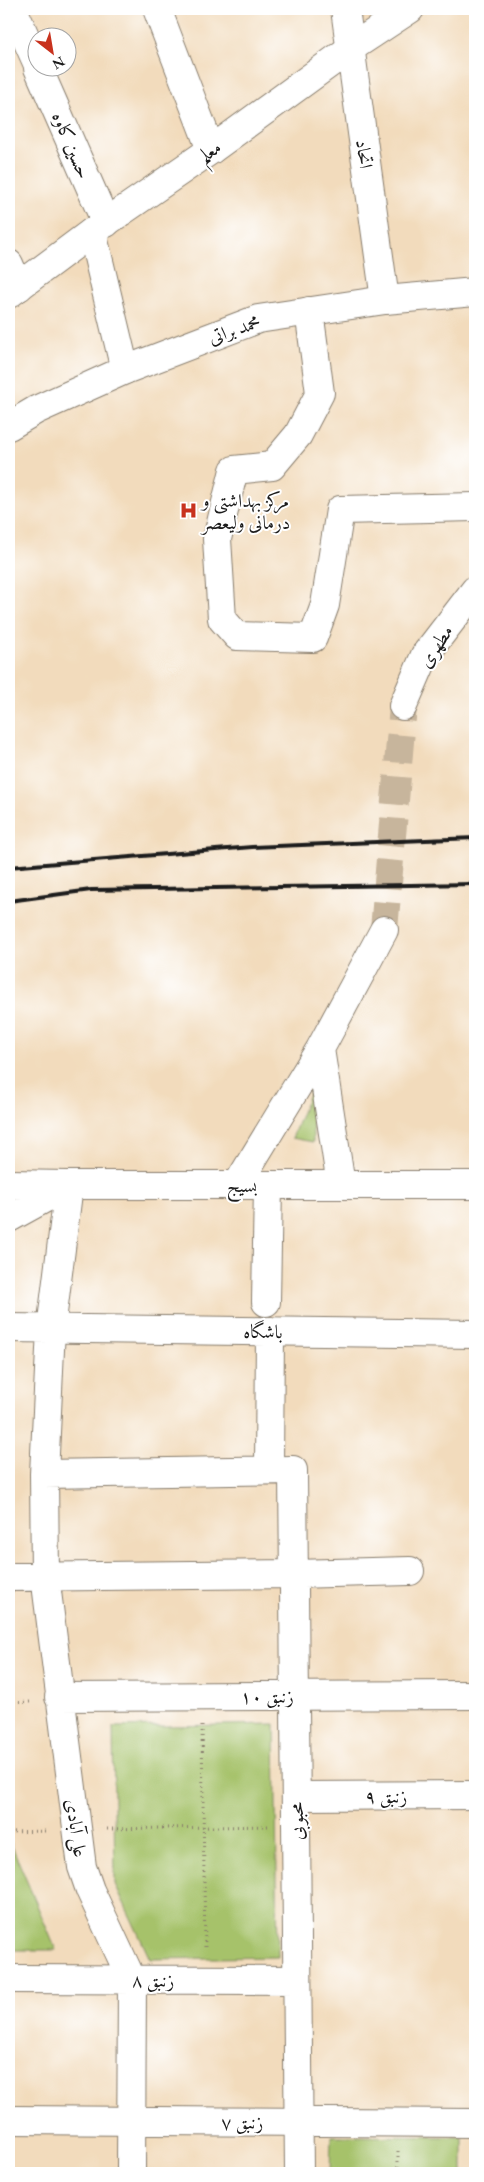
<svg xmlns="http://www.w3.org/2000/svg" width="484" height="2182" font-family="'EB Garamond',Amiri,serif">
  <rect width="100%" height="100%" fill="#fff"/>
  <filter id="ink" filterUnits="userSpaceOnUse"><feTurbulence type="fractalNoise" baseFrequency=".02" numOctaves="2"/><feDisplacementMap in="SourceGraphic" scale="10" xChannelSelector="R" yChannelSelector="G"/><feConvolveMatrix kernelMatrix="1 2 1 2 8 2 1 2 1" color-interpolation-filters="sRGB"/></filter>
  <filter id="wash" filterUnits="userSpaceOnUse"><feTurbulence type="fractalNoise" baseFrequency=".0096" numOctaves="4" result="noise"/><feDisplacementMap in="SourceGraphic" scale="20" xChannelSelector="R" yChannelSelector="G"/><feGaussianBlur stdDeviation="1.12" result="paint"/><feColorMatrix in="noise" values="0 0 0 0 0 0 0 0 0 0 0 0 0 0 0 0 0 1.4 0 .05"/><feComposite in="paint" operator="in"/></filter>
  <g filter="url(#wash)">
    <rect width="100%" height="100%" fill="#f2dbbc"/>
    <path fill="#a6c26a" stroke="#616f43" d="M 312,1086 L 313,1142 L 292,1138 Z
      M 275,1724 L 278,1957 L 150,1959 L 115,1884 L 113,1727 Z
      M 9,1825 L 9,1839 L 56,1950 L 9,1950 Z
      M 331,2136 L 463,2137 L 463,2173 L 330,2173 Z"/>
  </g>
  <g filter="url(#ink)">
    <g fill="none" stroke-linecap="round" stroke-linejoin="round">
      <path stroke="#c7b59c" stroke-width="28" stroke-dasharray="28 14" stroke-linecap="butt" d="M 384,930 L 403,706"/>
      <defs>
        <path id="minor" d="M 13,9 L 38,65
          M 157,9 L 211,150
          M 345,9 L 385,300
          M 38,68 L 106,223
          M 92,232 L 125,370
          M 9,264 L 19,287
          M 309,311 L 320,393 L 298,435 L 272,466 L 234,470 L 217,539 L 222,619 L 237,636 L 313,638 L 325,605 L 340,510 L 475,507
          M 9,1184 L 67,1185
          M 69,1185 L 51,1329 L 44,1474 L 45,1576 L 82,1867 L 90,1890 L 132,1980 L 131,2173
          M 9,1218 L 69,1185
          M 266,1302 L 268,1185
          M 9,1328 L 475,1334
          M 269,1470 L 270,1331
          M 44,1474 L 293,1470 L 299,2173
          M 9,1577 L 294,1574 L 410,1571
          M 59,1697 L 475,1695
          M 296,1796 L 475,1795
          M 9,1979 L 297,1980
          M 9,2120 L 475,2123"/>
        <path id="tertiary" d="M 9,294 L 92,232 L 211,150 L 351,48 L 410,9
          M 9,426 L 36,410 L 125,370 L 258,319 L 385,300 L 475,292
          M 403,706 L 425,655 L 475,590
          M 320,1049 L 341,1185
          M 69,1185 L 475,1185
          M 237,1185 L 320,1049 L 384,930"/>
      </defs>
      <use href="#minor" stroke="#877c6c" stroke-width="30"/>
      <use href="#tertiary" stroke="#877c6c" stroke-width="30"/>
      <path stroke="#877c6c" stroke-width="3" stroke-dasharray="1 4" stroke-linecap="butt" d="M 9,1703 L 31,1702
        M 202,1726 L 205,1950
        M 107,1829 L 268,1826
        M 9,1832 L 48,1831
        M 398,2151 L 398,2173"/>
      <use href="#minor" stroke="#fff" stroke-width="28"/>
      <use href="#tertiary" stroke="#fff" stroke-width="28"/>
      <path stroke="#1c1c1c" stroke-width="4" d="M 9,867 L 252,847 L 475,838
        M 9,901 L 91,890 L 475,884"/>
    </g>
  </g>
  <defs>
    <symbol id="hospital-bare" viewBox="-9 -9 18 18"><path d="M-5-5h3v3.5h4V-5h3V5h-3V1.5h-4V5h-3Z" fill="#c8321e" stroke="#fff" stroke-width="2.5" paint-order="stroke"/></symbol>
  </defs>
  <g fill-rule="evenodd">
    <use href="#hospital-bare" x="176" y="498" width="25" height="25"/>
  </g>
  <g text-anchor="middle" stroke-width="4" stroke-linejoin="round" paint-order="stroke">
    <g font-size="19" fill="#1c1c1c" stroke="#fff">
      <text transform="translate(72 145) rotate(67)" y="7">حسین کاوه</text>
      <text transform="translate(209 151) rotate(-35)" y="7">معلم</text>
      <text transform="translate(365 154) rotate(82)" y="7">اتحاد</text>
      <text transform="translate(234 329) rotate(-19)" y="7">محمد براتی</text>
      <text transform="translate(435 646) rotate(-57)" y="7">مطهری</text>
      <text x="242" y="1192">بسیج</text>
      <text transform="translate(263 1331) rotate(1)" y="7">باشگاه</text>
      <text x="267" y="1703">زنبق ۱۰</text>
      <text x="386" y="1803">زنبق ۹</text>
      <text transform="translate(296 1821) rotate(-90)" y="7">محبوبی</text>
      <text transform="translate(77 1828) rotate(82)" y="7">علی آبادی</text>
      <text x="153" y="1987">زنبق ۸</text>
      <text x="242" y="2129">زنبق ۷</text>
    </g>
    <g font-size="19" fill="#1c1c1c" stroke="#fff" text-anchor="start">
      <text x="202" y="507">مرکز بهداشتی و<tspan x="202" dy="22">درمانی ولیعصر</tspan></text>
    </g>
  </g>
  <rect width="484" height="2182" fill="none" stroke="#fff" stroke-width="30"/>
  <g transform="translate(52 52) rotate(149)"><circle r="24" fill="#ffffff" stroke="#a4a4a4"/>
  <path d="M0-4L9 19L0 12L-9 19Z" fill="#c8321e"/>
  <text y="-8" font-size="14" font-weight="bold" text-anchor="middle" fill="#1c1c1c">N</text>
  </g>
</svg>
